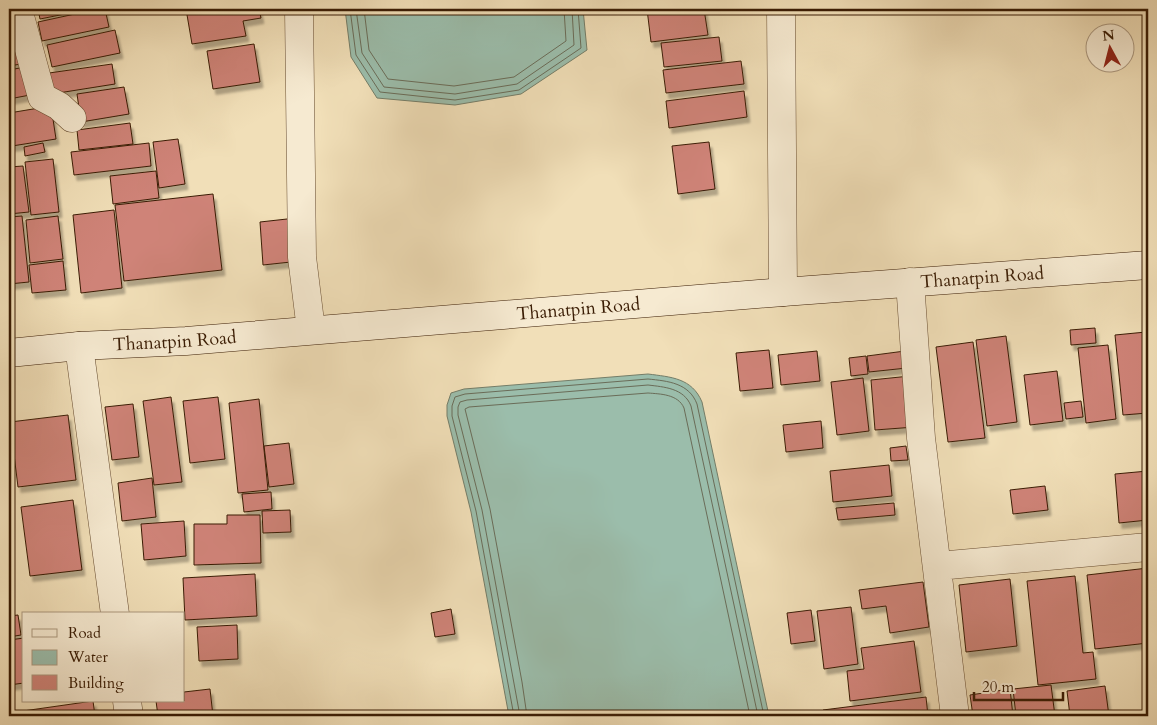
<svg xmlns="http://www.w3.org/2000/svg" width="1157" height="725" font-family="Cardo,serif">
  <defs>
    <filter id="shadow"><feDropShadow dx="3" dy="5.5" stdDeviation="1" flood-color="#0004"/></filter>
  </defs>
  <rect width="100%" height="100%" fill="#f1dfb8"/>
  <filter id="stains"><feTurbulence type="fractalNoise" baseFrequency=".004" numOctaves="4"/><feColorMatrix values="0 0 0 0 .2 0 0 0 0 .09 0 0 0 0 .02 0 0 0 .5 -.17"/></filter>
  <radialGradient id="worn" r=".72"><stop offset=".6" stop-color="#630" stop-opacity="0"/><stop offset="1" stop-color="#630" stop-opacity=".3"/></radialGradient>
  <path fill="#9bbdab" stroke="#747d68" d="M 345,9 L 583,9 L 587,50 L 521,94 L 455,105 L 377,98 L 351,57 Z
    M 648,374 C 671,377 692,378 702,402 L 769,716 L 509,716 L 471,512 L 447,416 L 447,405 L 451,393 L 464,389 Z"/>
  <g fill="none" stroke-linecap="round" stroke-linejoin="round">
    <path stroke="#6a6c58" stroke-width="1" d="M 350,9 L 356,55 L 380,92 L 455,100 L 519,90 L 581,48 L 578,9
      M 356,9 L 362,53 L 384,87 L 455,94 L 517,84 L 574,45 L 572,9
      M 364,9 L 369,50 L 388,79 L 454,86 L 514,77 L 566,41 L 564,9
      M 514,716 L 476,511 L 452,416 L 452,406 L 455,397 L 465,394 L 648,379 C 668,381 689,383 697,404 L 764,716
      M 520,716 L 482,510 L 458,415 L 458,407 L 460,402 L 467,400 L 648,385 C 664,387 684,388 691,406 L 758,716
      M 527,716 L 522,682 L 490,509 L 465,409 L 469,407 L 648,393 C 660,394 678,394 684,408 L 750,716"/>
  </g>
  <path fill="#cf8378" stroke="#3a1c04" filter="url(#shadow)" d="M 38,9 L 90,9 L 40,19 Z
    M 98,9 L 105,9 L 109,27 L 42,41 L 38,22 Z
    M 186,9 L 259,9 L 261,18 L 243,21 L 246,36 L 192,44 Z
    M 647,9 L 704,9 L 708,35 L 651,42 Z
    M 115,30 L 120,53 L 52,67 L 47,45 Z
    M 719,37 L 722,61 L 664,67 L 661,43 Z
    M 254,44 L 260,82 L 213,89 L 207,51 Z
    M 19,49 L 21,64 L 9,66 L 9,51 Z
    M 741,61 L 744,84 L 666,93 L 663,70 Z
    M 112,64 L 115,84 L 52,94 L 49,73 Z
    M 25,67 L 30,95 L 9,99 L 9,70 Z
    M 124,87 L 129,114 L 81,122 L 77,94 Z
    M 744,91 L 747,117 L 669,128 L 666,101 Z
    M 51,106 L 56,139 L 12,146 L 9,113 Z
    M 130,123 L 133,144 L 79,150 L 77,130 Z
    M 178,139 L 185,184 L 159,188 L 153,142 Z
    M 709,142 L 715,189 L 678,194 L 672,146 Z
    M 43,143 L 45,152 L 25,156 L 24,147 Z
    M 149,143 L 151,166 L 74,175 L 71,152 Z
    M 53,159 L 59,212 L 31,215 L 25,162 Z
    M 23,166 L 29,212 L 9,214 L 9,167 Z
    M 156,171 L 159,198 L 113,204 L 110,176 Z
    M 213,194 L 222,270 L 124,281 L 115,205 Z
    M 114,210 L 122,288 L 81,293 L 73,215 Z
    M 22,216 L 29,282 L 9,284 L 9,217 Z
    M 58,216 L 63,259 L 30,263 L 26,220 Z
    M 296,218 L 300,261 L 263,265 L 260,222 Z
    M 63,261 L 66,290 L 32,293 L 29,265 Z
    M 1095,328 L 1096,343 L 1071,345 L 1070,330 Z
    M 1146,332 L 1148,355 L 1148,413 L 1123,415 L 1115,335 Z
    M 1006,336 L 1017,422 L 987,426 L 976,340 Z
    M 973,342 L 985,438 L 948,442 L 936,347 Z
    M 1108,345 L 1116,419 L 1086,423 L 1078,348 Z
    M 769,350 L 773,388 L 740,391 L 736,353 Z
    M 817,351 L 820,381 L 781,385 L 778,355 Z
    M 905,351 L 907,368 L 869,372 L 867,356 Z
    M 866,356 L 868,374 L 851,376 L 849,358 Z
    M 1057,371 L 1063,421 L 1030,425 L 1024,375 Z
    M 910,376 L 915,427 L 875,430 L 871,380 Z
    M 863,378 L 869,431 L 837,435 L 831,382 Z
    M 171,397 L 182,482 L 154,485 L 143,401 Z
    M 218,397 L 225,459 L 190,463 L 183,401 Z
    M 259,399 L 268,490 L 238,493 L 229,403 Z
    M 1081,401 L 1083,417 L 1066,419 L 1064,403 Z
    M 133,404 L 139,457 L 112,460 L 105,407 Z
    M 68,415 L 76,480 L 18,487 L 10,422 Z
    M 821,421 L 823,448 L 786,452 L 783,425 Z
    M 289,443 L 294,484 L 269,487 L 264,446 Z
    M 906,446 L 908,460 L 891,461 L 890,448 Z
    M 889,465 L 892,496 L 833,502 L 830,471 Z
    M 1148,471 L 1148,520 L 1119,523 L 1115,474 Z
    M 152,478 L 156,517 L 122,521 L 118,483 Z
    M 1045,486 L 1048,510 L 1013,514 L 1010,490 Z
    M 271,492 L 272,509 L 244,512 L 242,494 Z
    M 73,500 L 82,570 L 30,576 L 21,507 Z
    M 894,503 L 895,515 L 838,520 L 836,508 Z
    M 290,510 L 291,532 L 263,533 L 262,511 Z
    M 227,515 L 260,515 L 261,563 L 194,565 L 194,524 L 227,524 Z
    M 184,521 L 186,556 L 144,560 L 141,524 Z
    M 1148,568 L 1148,643 L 1095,649 L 1087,575 Z
    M 255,574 L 257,616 L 185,620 L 183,578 Z
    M 1075,576 L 1083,653 L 1093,652 L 1096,679 L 1038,685 L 1027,581 Z
    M 1010,579 L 1017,646 L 966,652 L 959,585 Z
    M 923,582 L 929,627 L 890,633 L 886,606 L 862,609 L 859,590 Z
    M 851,607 L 858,664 L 824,669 L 817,611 Z
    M 451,609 L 455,634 L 435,637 L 431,613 Z
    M 811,610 L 815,641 L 791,644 L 787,613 Z
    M 18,615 L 21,635 L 9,637 L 9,616 Z
    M 237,625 L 238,659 L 199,661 L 197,627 Z
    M 24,638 L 24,683 L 9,685 L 9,640 Z
    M 914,641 L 921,692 L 850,701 L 847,671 L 864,669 L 861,648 Z
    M 1051,685 L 1055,716 L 1016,716 L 1013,689 Z
    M 1105,686 L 1109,716 L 1070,716 L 1067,691 Z
    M 210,689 L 213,716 L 158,716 L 156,701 L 184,701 L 184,692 Z
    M 1010,689 L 1013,716 L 973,716 L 970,695 Z
    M 926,697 L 928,716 L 823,716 L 823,710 Z
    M 93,701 L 95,716 L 16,716 L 16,712 Z"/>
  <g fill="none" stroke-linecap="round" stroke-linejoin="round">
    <defs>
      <path id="minor" d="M 18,9 L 42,97 L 59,106 L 72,118
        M 299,9 L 302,257 L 311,330
        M 781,9 L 783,292
        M 910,282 L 921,438 L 955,716
        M 79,346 L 115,614
        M 938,566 L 1148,547
        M 127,701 L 129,716"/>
      <g id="secondary">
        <path id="s1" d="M 9,353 L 79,346 L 186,341 L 783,292 L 1148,265"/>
      </g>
    </defs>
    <use href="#minor" stroke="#684d31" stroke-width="29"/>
    <use href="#secondary" stroke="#3a1c04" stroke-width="29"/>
    <use href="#minor" stroke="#f6ead1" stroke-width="28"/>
    <use href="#secondary" stroke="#f6ead1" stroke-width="28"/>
  </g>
  <g text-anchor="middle" stroke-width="5" stroke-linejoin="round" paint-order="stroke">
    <g font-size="18" fill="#3a1c04" stroke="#f6ead1">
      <text dy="6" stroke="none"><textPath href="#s1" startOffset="976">Thanatpin Road</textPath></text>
      <text dy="6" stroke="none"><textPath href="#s1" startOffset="571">Thanatpin Road</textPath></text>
      <text dy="6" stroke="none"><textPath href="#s1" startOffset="166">Thanatpin Road</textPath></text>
    </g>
  </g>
  <rect width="1157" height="725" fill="none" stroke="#f1dfb8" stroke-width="30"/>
  <rect x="10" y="10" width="1137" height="705" fill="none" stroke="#3a1c04" stroke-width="2.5"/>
  <rect x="15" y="15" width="1127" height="695" fill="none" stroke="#3a1c04"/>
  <rect x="22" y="612" width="162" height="90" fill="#f6ead1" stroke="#ab987f"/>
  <rect x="32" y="629" width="25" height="8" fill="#f6ead1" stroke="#ab987f"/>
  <text x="68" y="638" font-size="15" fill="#3a1c04">Road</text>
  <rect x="32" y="650" width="25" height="15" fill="#9bbdab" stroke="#ab987f"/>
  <text x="68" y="662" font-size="15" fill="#3a1c04">Water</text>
  <rect x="32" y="675" width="25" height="15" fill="#cf8378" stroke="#ab987f"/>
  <text x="68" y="688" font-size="15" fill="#3a1c04">Building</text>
  <g transform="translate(1110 48) rotate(353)"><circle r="24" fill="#f6ead1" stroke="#ab987f"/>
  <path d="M0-4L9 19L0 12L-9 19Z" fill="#8f2418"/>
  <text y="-8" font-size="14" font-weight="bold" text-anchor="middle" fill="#3a1c04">N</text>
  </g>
  <path d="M974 692v8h89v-8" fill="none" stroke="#3a1c04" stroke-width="2.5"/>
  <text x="982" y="692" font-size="15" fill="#3a1c04" stroke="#f6ead1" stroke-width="4" paint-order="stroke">20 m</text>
  <rect width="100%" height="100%" filter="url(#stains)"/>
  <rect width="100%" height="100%" fill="url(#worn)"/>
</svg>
